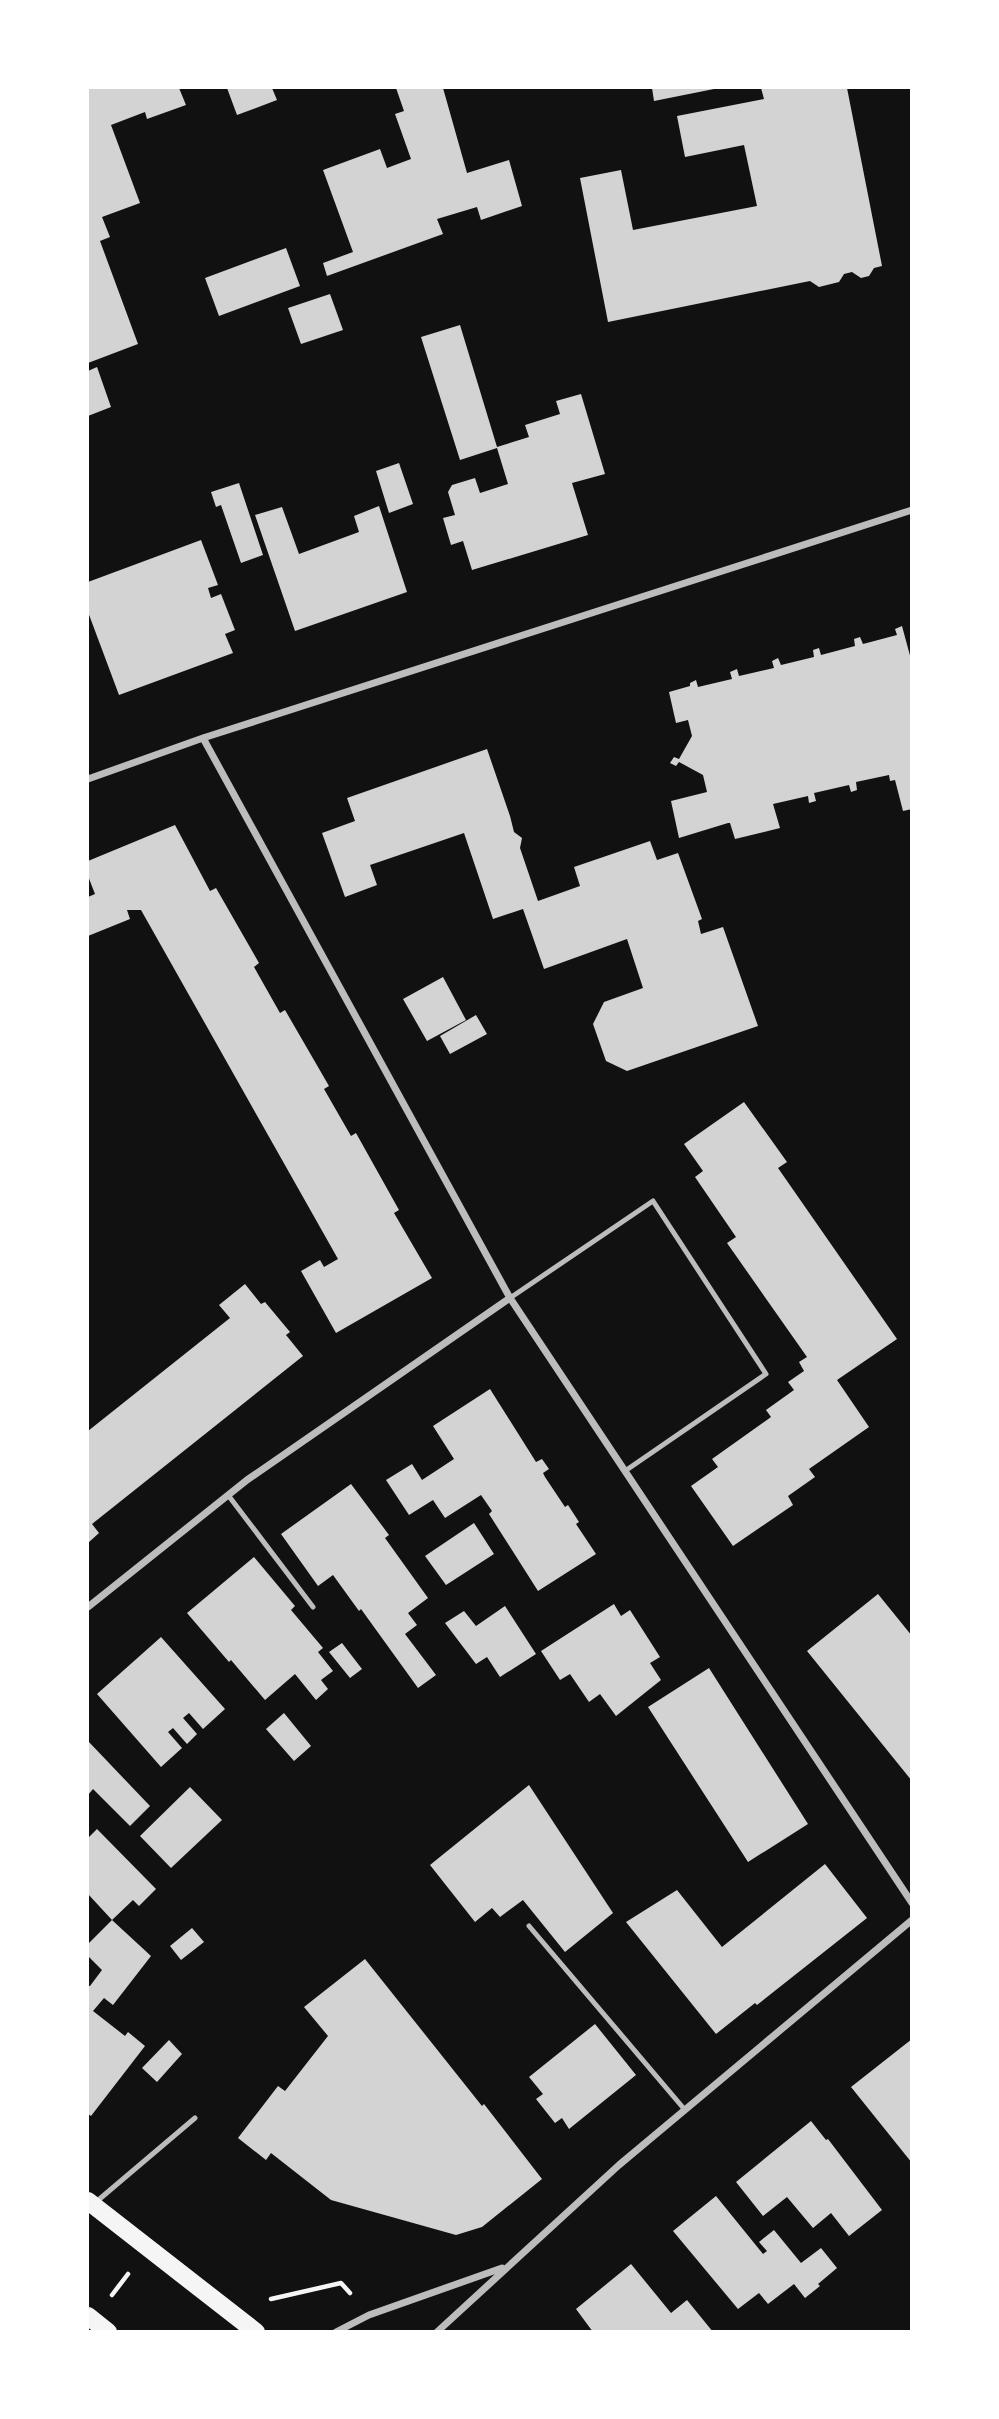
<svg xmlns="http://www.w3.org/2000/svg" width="999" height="2419" font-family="Ubuntu,sans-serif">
  <rect width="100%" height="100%" fill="#111"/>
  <path fill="#d3d3d3" d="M 88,88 L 179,88 L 186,105 L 147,119 L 145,112 L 111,125 L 140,203 L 102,217 L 110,237 L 100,241 L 138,344 L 88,363 Z
    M 227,88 L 272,88 L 277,100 L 237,115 Z
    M 396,88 L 443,88 L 467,173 L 509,160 L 522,206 L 481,220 L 477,207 L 437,219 L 443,234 L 327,276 L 323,263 L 353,252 L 323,170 L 380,149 L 387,168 L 411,159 L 395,114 L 404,111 Z
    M 652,88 L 714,88 L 714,89 L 654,101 Z
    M 761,88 L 847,88 L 882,266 L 874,268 L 869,276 L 861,278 L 852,272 L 844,274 L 839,282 L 819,287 L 810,281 L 805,282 L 608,322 L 580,178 L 621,170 L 633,230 L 757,206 L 744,145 L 685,157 L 677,116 L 764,99 Z
    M 286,248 L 300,286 L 219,316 L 205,278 Z
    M 330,294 L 343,330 L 301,344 L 288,308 Z
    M 460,325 L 497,447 L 529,437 L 525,425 L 560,414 L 556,401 L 581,394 L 605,474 L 572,483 L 588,535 L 472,570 L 463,541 L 451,545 L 443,518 L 455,515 L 448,492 L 452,485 L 475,478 L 480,493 L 508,484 L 497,448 L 460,460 L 421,337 Z
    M 97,367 L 111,407 L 88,416 L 88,371 Z
    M 399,463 L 413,504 L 389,513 L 376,471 Z
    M 239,483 L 263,555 L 241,563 L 221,505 L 216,507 L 211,492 Z
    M 379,506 L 407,592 L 295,631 L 255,515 L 282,507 L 299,554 L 359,532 L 354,516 Z
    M 201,540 L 218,585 L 208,588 L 211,598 L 221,594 L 235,630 L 225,634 L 233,653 L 119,695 L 88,612 L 88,582 Z
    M 902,626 L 912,663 L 912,809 L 903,811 L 895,780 L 890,781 L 889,775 L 856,782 L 857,790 L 851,792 L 849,785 L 814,793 L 816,801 L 809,803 L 808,796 L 773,804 L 780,828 L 735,839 L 730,823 L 728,823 L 679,838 L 671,801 L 707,792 L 703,775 L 679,762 L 676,766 L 670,763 L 674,757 L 679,759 L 692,736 L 688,720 L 676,723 L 669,692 L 690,686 L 690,683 L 696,680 L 698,687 L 732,679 L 730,672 L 737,669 L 739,676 L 774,668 L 772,661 L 778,658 L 781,665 L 814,657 L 813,650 L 819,648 L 821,655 L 855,646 L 854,639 L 860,637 L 863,644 L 897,635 L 895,629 Z
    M 487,749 L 510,816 L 514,832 L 522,838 L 520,848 L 538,901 L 580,886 L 574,867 L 650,841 L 657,860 L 678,853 L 702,919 L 698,921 L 701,934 L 723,927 L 758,1026 L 627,1071 L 606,1061 L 593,1024 L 604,1002 L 643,988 L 627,939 L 544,969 L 523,909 L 493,919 L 464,833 L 370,865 L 377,885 L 345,897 L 322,833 L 355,821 L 347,798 Z
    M 175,825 L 210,891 L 216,888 L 259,963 L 254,967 L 280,1013 L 285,1010 L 329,1086 L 324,1089 L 351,1136 L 356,1133 L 399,1210 L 394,1213 L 432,1278 L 336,1333 L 301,1271 L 320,1260 L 324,1267 L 338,1259 L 141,910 L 127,910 L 130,919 L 88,936 L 88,897 L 95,894 L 88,876 L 88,861 Z
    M 443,977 L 466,1020 L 427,1041 L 403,999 Z
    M 476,1015 L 487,1034 L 450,1054 L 440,1036 Z
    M 744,1102 L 787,1162 L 778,1168 L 897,1339 L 837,1380 L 869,1427 L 809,1469 L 815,1477 L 788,1496 L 793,1505 L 733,1546 L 691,1486 L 718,1467 L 712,1459 L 771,1417 L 766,1410 L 794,1390 L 788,1382 L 804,1371 L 799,1362 L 807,1357 L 727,1243 L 736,1237 L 695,1177 L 703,1171 L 684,1144 Z
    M 245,1284 L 261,1304 L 265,1302 L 290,1332 L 286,1335 L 303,1356 L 92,1524 L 99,1533 L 88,1543 L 88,1431 L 230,1318 L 219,1305 Z
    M 490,1389 L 536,1462 L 542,1459 L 549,1469 L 543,1473 L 545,1477 L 565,1507 L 568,1505 L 579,1522 L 576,1524 L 596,1554 L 538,1591 L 489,1514 L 492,1511 L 481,1495 L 445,1518 L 433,1500 L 409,1515 L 386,1480 L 412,1464 L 422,1480 L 454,1459 L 433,1426 Z
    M 351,1484 L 389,1535 L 385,1538 L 428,1598 L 408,1613 L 417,1625 L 405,1634 L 436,1675 L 418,1688 L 361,1609 L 359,1611 L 333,1575 L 318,1586 L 281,1534 Z
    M 474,1523 L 494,1554 L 446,1585 L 425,1556 Z
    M 254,1557 L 295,1606 L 291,1610 L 323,1648 L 318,1652 L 333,1671 L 321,1680 L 328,1689 L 316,1700 L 295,1674 L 265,1700 L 231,1660 L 229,1662 L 187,1613 Z
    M 878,1594 L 912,1636 L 912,1781 L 807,1651 Z
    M 614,1604 L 621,1616 L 630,1610 L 660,1657 L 650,1663 L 661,1680 L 616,1716 L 600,1694 L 589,1702 L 570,1674 L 560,1680 L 541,1651 Z
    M 505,1606 L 536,1654 L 500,1677 L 487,1657 L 476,1664 L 445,1623 L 464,1611 L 476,1626 Z
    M 161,1637 L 225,1709 L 203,1729 L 189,1713 L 183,1718 L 197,1734 L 187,1744 L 173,1728 L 168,1732 L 182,1748 L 161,1767 L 97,1694 Z
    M 342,1643 L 362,1669 L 350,1678 L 329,1652 Z
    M 709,1668 L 808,1824 L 748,1862 L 648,1707 Z
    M 284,1713 L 311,1746 L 294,1761 L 266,1729 Z
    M 88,1741 L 150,1806 L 130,1826 L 93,1789 L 88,1795 Z
    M 529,1785 L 613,1913 L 565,1952 L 523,1900 L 500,1917 L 492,1908 L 475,1922 L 430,1865 Z
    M 190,1787 L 222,1820 L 171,1868 L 140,1836 Z
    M 97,1829 L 156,1889 L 139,1906 L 133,1900 L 112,1920 L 88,1894 L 88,1838 Z
    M 825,1864 L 867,1918 L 757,2005 L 755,2003 L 716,2034 L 626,1922 L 677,1890 L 722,1947 Z
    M 112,1920 L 151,1956 L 113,2005 L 104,1998 L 93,2011 L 125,2036 L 128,2032 L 145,2046 L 91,2116 L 88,2114 L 88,1986 L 90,1986 L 102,1970 L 88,1956 L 88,1944 Z
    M 192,1928 L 204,1942 L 181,1960 L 170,1946 Z
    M 365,1959 L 482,2106 L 484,2104 L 542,2179 L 482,2227 L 456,2235 L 331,2200 L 271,2153 L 266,2160 L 238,2138 L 278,2086 L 285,2091 L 328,2036 L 304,2007 Z
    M 595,2024 L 636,2075 L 569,2129 L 562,2118 L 555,2123 L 536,2099 L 543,2094 L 529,2077 Z
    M 912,2039 L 912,2163 L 851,2087 Z
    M 169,2040 L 182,2054 L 157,2082 L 142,2068 Z
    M 811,2121 L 826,2140 L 828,2139 L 882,2210 L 849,2236 L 831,2213 L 813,2228 L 787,2197 L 763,2216 L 736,2182 Z
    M 716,2196 L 763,2254 L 767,2251 L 759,2242 L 774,2230 L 801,2263 L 821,2248 L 837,2268 L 818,2284 L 820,2286 L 805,2298 L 794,2284 L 768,2304 L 759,2293 L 738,2309 L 673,2231 Z
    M 631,2264 L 671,2313 L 687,2300 L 713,2332 L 593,2332 L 576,2309 Z"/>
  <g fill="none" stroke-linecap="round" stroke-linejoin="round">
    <path stroke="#f5f5f5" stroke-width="4.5" d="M 112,2295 L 128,2274
      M 271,2299 L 341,2283 L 350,2293"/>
    <path stroke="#bcbcbc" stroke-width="5" d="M 510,1298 L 653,1201 L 766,1374 L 625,1471
      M 228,1495 L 313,1607
      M 529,1926 L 685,2110
      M 96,2202 L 195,2118"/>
    <path stroke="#bcbcbc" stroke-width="7" d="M 203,738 L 510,1298 L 912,1903
      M 88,779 L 203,738 L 912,510
      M 88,1607 L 247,1480 L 510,1298
      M 336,2332 L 369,2315 L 502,2268
      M 437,2332 L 619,2165 L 912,1920"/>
    <path stroke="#f5f5f5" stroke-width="18" d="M 88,2201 L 256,2332
      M 88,2316 L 108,2332"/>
  </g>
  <rect width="999" height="2419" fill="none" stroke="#ffffff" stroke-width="178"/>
</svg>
